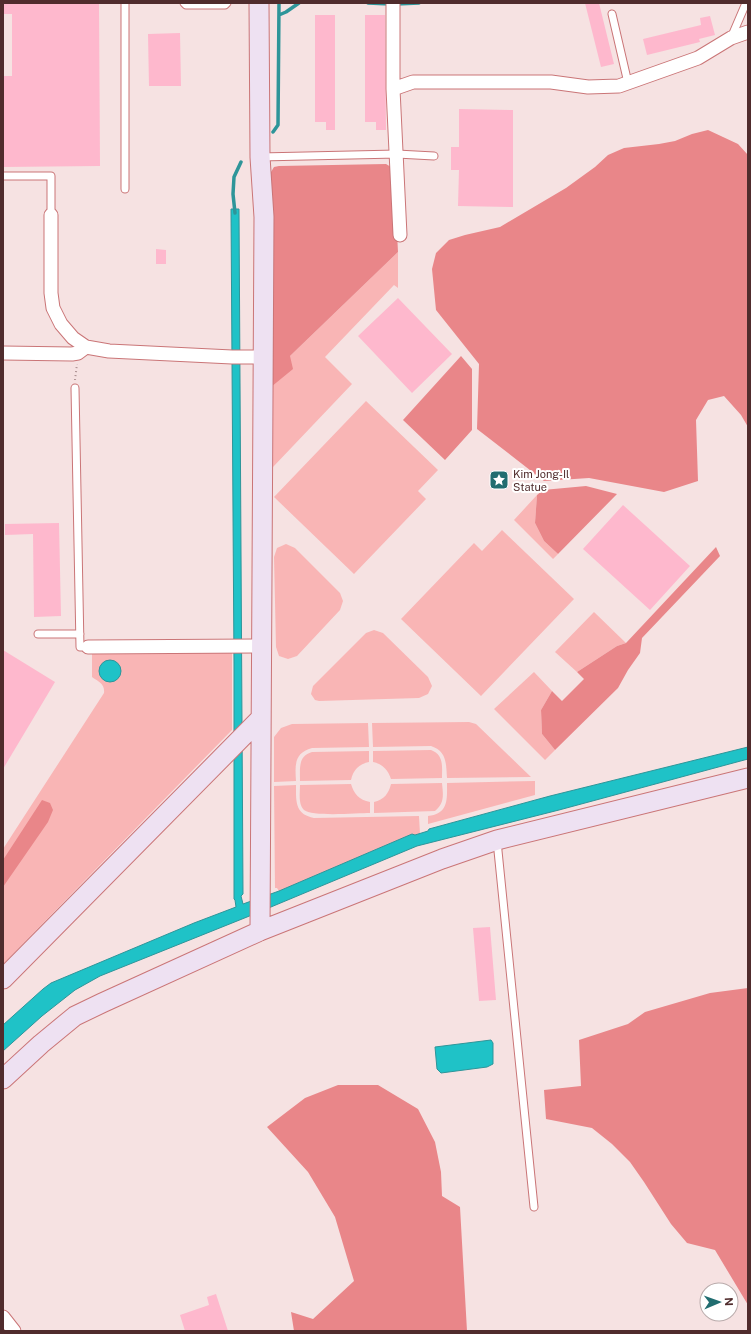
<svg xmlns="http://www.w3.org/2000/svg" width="751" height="1334" font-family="'Public Sans',sans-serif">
  <rect width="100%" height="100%" fill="#f6e2e2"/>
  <path fill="#f9b5b5" d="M 398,252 L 398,288 L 394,285 L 325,357 L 352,384 L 273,467 L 271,467 L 271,387 L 290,356 Z
    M 366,401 L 438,470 L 418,491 L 426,499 L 354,574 L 274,497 Z
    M 537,495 L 535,523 L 544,541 L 558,554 L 553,559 L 514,520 Z
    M 502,530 L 574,599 L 481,696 L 401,619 L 474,543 L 482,551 Z
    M 286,544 L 295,548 L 340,593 L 343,601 L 340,610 L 297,656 L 288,659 L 279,656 L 276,647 L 274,557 L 277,548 Z
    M 594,612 L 626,643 L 617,646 L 577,672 L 555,652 Z
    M 374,630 L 383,633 L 428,677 L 432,686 L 428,694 L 419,698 L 319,701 L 315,700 L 311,694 L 313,686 L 366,633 Z
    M 92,653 L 232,653 L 232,730 L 3,964 L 3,849 L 104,693 C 105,684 99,682 92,677 Z
    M 534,672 L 552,691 L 541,710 L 542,734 L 555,750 L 545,760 L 494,709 Z
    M 469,722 L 476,724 L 531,777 L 447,778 C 446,764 447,751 431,746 L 373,747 L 372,723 Z
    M 368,723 L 369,747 L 312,748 C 294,753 295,765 296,781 L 274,782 L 274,737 L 281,728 L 292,724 Z
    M 431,750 C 444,755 442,766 442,778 L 391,779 C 388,770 383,764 373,762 L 373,751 Z
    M 369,751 L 369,762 C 359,764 353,770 351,780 L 300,781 C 300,768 298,756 312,752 Z
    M 535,781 L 535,795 L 428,824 L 428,816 C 449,814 447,798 447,783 Z
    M 442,783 C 443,794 445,803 435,811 L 374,813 L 374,802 C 384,800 389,793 391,784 Z
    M 351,784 C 354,794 359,800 370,802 L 370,813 C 358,813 312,817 304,810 C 298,804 300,793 300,785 Z
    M 296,785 C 296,802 295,814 314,818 L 419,816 L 420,834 L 415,835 L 412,834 L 279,891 L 277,888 L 275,888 L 274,786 Z"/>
  <path fill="#e98689" d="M 708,130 L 738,144 L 748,155 L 748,427 L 741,415 L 724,396 L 708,400 L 696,420 L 698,481 L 664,492 L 589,478 L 544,481 L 477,429 L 479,364 L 436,310 L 432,269 L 436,253 L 449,240 L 465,235 L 500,227 L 566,188 L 595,167 L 608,155 L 624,148 L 659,144 L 675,141 L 692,134 Z
    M 386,164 L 391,167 L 394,174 L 398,252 L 290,356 L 293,369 L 271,387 L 271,172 L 274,167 L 279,166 Z
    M 461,356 L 472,369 L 472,430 L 445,460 L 403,420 Z
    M 586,486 L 617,494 L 558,554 L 544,541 L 535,523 L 537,495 L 543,490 Z
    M 716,547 L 720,556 L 642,638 L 640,653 L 628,670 L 618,688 L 555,750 L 542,734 L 541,710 L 552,691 L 562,701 L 584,679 L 577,672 L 617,646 L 626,643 Z
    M 42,800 L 50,803 L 53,810 L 48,822 L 3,887 L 3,860 Z
    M 748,988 L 748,1305 L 715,1250 L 687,1243 L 671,1224 L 644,1182 L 630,1162 L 612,1144 L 592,1128 L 546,1119 L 544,1090 L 581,1086 L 579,1040 L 628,1024 L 645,1012 L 710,993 Z
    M 338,1085 L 378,1085 L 418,1109 L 435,1142 L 441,1172 L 442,1196 L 460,1207 L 467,1331 L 294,1331 L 291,1312 L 313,1319 L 354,1281 L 335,1217 L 308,1172 L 267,1127 L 305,1098 Z"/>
  <path fill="#1fc2c7" stroke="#2e9599" d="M 231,209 L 239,209 L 243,894 L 241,896 L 243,904 L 279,891 L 412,834 L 415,835 L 428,831 L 429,829 L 550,796 L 748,747 L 748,759 L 559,810 L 417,846 L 247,917 L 100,976 L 75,990 L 42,1016 L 3,1051 L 3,1025 L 43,989 L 51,983 L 194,923 L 236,907 L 235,900 L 234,899 L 234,664 Z
    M99 671a11 11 0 1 1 22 0a11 11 0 1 1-22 0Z
    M 491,1040 L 493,1043 L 493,1064 L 487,1067 L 441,1073 L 437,1069 L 435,1047 Z"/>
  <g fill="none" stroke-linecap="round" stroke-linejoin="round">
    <path stroke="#2e9599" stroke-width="3.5" d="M 368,3 L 390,4
      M 396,4 L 419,3
      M 279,15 L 286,12 L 299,3
      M 273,132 L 278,125 L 279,3
      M 235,213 L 233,194 L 234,177 L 241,162"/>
  </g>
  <path fill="#feb8cd" d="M 3,3 L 99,3 L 100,166 L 3,167 L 3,76 L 12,76 L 12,14 L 3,14 Z
    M 585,3 L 599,3 L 614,64 L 601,67 Z
    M 315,15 L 335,15 L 335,130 L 326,130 L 326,122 L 315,122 Z
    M 365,15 L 385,15 L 386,130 L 376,130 L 376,122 L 365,122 Z
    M 710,16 L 715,35 L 699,39 L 700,42 L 647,55 L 643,39 L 701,25 L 700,18 Z
    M 180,33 L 181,86 L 149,86 L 148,34 Z
    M 459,109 L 513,110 L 513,207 L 458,206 L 459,170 L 451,170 L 451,147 L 459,147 Z
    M 156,249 L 166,250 L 166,264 L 156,264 Z
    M 398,298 L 452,354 L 412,393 L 358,336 Z
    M 623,505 L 690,566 L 650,610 L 583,549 Z
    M 59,523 L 61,616 L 34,617 L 33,534 L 5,535 L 5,524 Z
    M 3,650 L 55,682 L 3,769 Z
    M 490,927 L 496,1000 L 479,1001 L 473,928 Z
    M 216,1294 L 228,1331 L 185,1331 L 180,1315 L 209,1305 L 207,1297 Z"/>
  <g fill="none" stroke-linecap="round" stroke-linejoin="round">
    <defs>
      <path id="lane" d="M 184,3 L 186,5 L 225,5 L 227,3
        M 612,14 L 628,83
        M 731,38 L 746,3
        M 260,157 L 397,154 L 434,156
        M 3,176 L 51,176 L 51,215
        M 125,189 L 125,3
        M 75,388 L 80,647 L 88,647
        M 38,634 L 80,634
        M 497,841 L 534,1207"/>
      <path id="street" d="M 393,3 L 393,89 L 400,235
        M 393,89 L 413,82 L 551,82 L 588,87 L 619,86 L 698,58 L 731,38 L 748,32
        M 51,215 L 51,293 L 53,308 L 61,324 L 73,338 L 86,347 L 109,351 L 232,357 L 263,357
        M 3,353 L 72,354 L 78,353 L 86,347
        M 88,647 L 262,646
        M 3,1317 L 14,1331"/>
      <path id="secondary" d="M 259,3 L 260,157 L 264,217 L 260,931
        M 3,979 L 261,718
        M 3,1079 L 41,1044 L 75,1016 L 102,1003 L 260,931 L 442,859 L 497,840 L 748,778"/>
    </defs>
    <use href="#lane" stroke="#ca7577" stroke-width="9"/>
    <use href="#street" stroke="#ca7577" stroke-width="15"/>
    <use href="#secondary" stroke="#ca7577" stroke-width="21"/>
    <path stroke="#a88c8d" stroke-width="2" stroke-dasharray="1 3" stroke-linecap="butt" d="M 75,380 L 77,364"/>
    <use href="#lane" stroke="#fff" stroke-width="7"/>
    <use href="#street" stroke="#fff" stroke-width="13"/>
    <use href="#secondary" stroke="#eee1f2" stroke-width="19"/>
  </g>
  <defs>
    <symbol id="sight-square" viewBox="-11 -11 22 22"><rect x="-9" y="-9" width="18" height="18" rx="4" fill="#216d70" stroke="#fff"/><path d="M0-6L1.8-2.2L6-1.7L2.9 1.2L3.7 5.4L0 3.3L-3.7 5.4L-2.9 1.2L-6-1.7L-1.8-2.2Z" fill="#fff"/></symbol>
  </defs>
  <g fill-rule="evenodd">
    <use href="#sight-square" x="488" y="469" width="22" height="22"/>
  </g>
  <g text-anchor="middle" stroke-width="4" stroke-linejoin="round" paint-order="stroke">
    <g font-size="11" fill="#502c2d" stroke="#fff" text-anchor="start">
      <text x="513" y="478">Kim Jong-Il<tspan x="513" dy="13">Statue</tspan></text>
    </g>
  </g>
  <rect width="751" height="1334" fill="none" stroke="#502c2d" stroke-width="8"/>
  <g transform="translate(719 1302) rotate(88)"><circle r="19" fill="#ffffff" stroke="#b9abab"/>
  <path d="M0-3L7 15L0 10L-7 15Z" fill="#216d70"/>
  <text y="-6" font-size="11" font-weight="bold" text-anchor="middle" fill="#502c2d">N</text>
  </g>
</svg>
